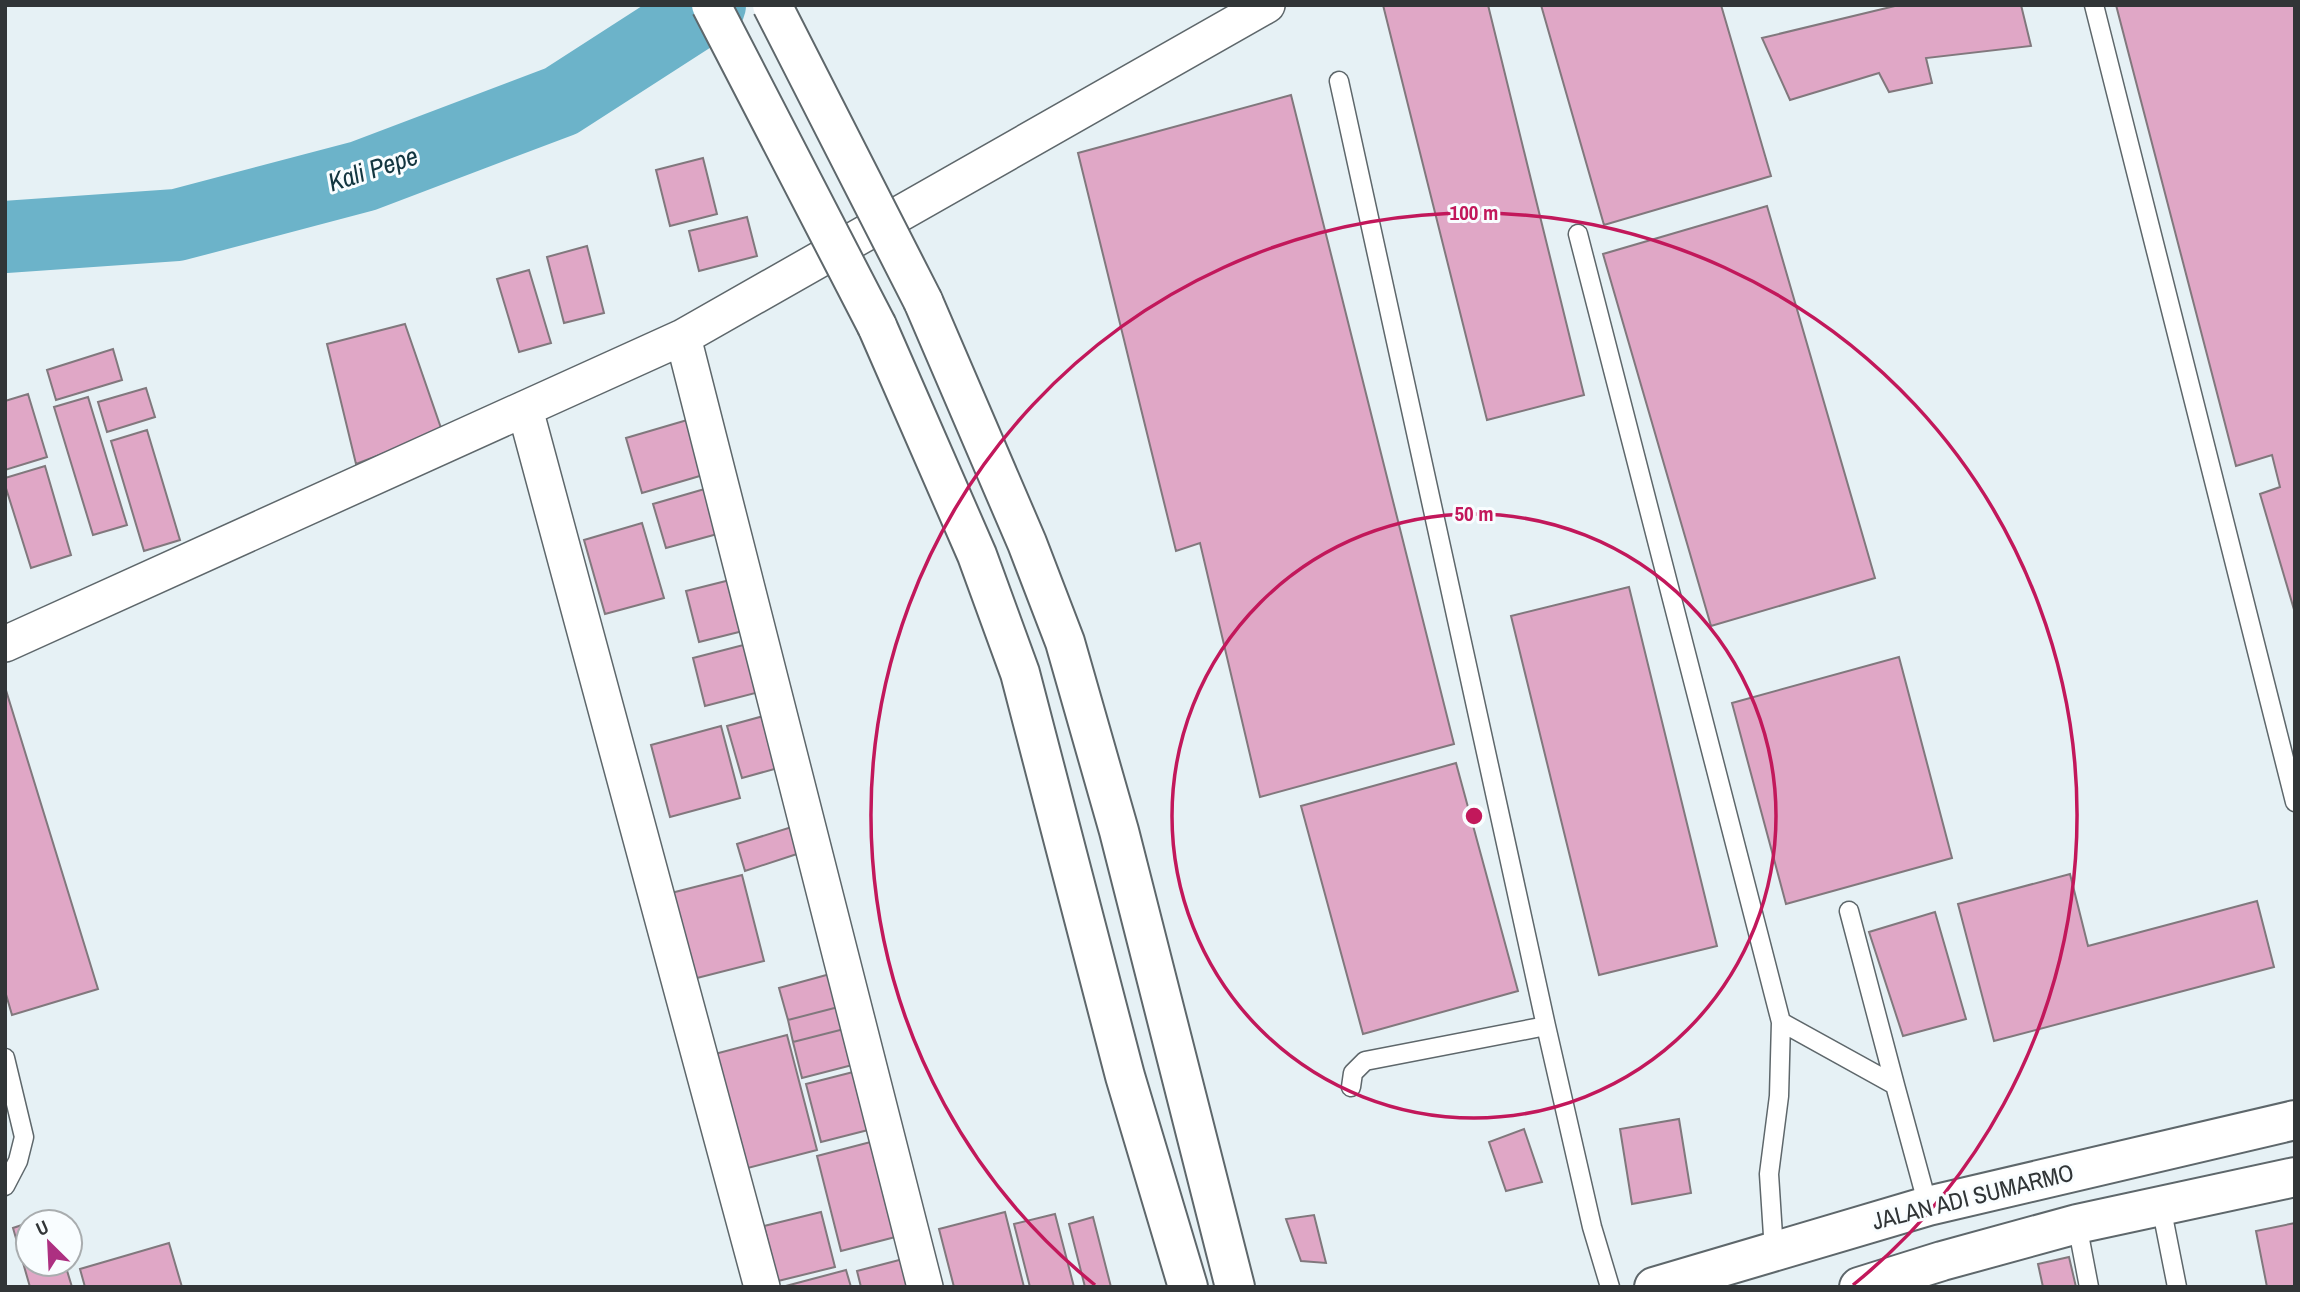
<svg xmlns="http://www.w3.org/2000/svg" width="2300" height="1292" font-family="'Archivo Narrow',sans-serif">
  <rect width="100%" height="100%" fill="#e6f1f5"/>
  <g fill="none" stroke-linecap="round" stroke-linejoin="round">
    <path stroke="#6cb3c9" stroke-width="72" d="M 5,237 L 177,225 L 363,176 L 561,101 L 710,5"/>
  </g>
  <path fill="#e0a7c6" stroke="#81787d" stroke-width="2" d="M 1383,5 L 1488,5 L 1584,395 L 1487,420 Z
    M 1541,5 L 1721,5 L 1771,176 L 1604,225 Z
    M 1899,5 L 2021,5 L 2031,46 L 1926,58 L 1932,83 L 1889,92 L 1879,73 L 1790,100 L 1762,38 Z
    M 2116,5 L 2295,5 L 2295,613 L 2260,494 L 2280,487 L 2272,455 L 2236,466 Z
    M 1291,95 L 1454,744 L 1260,797 L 1200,543 L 1176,551 L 1078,153 Z
    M 703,158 L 717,214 L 670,226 L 656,170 Z
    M 1767,206 L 1875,578 L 1711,626 L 1603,254 Z
    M 747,217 L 757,256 L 699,271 L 689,231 Z
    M 587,246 L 604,313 L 564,323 L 547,257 Z
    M 529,270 L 551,343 L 519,352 L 497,279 Z
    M 405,324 L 442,431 L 356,464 L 327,344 Z
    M 113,349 L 122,380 L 56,400 L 47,370 Z
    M 146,388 L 155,417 L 107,432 L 98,402 Z
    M 28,394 L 47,457 L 5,470 L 5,401 Z
    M 88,397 L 127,525 L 93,535 L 54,407 Z
    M 694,418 L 710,473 L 642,493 L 626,438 Z
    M 147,430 L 180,540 L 144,551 L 111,441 Z
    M 45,466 L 71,555 L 31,568 L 5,485 L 5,478 Z
    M 708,488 L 721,533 L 666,548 L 653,504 Z
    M 642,523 L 664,598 L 605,614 L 584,540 Z
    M 734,579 L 747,630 L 699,642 L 686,591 Z
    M 1629,587 L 1717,946 L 1599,975 L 1511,616 Z
    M 759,641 L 771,689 L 705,706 L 693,658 Z
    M 1899,657 L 1952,858 L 1786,904 L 1732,703 Z
    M 5,687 L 98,989 L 12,1015 L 5,991 Z
    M 771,714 L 785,766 L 742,778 L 727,726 Z
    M 721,726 L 740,798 L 670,817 L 651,745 Z
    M 1456,763 L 1518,991 L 1363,1034 L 1301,806 Z
    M 795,826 L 803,852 L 745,871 L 737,844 Z
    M 2070,874 L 2088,946 L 2257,901 L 2274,967 L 1994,1041 L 1958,904 Z
    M 742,875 L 764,961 L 693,979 L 671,893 Z
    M 1935,912 L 1966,1019 L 1903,1036 L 1869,932 Z
    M 841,971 L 850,1004 L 788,1020 L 779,988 Z
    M 850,1004 L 856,1026 L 793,1042 L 788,1020 Z
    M 856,1026 L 864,1062 L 802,1078 L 793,1042 Z
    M 787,1035 L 817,1150 L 740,1170 L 711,1055 Z
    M 865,1069 L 880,1127 L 821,1142 L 806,1084 Z
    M 1679,1119 L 1691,1193 L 1632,1204 L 1620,1129 Z
    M 1524,1129 L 1542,1182 L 1506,1191 L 1489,1142 Z
    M 886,1138 L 911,1233 L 841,1251 L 817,1156 Z
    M 821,1212 L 835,1267 L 778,1281 L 764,1226 Z
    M 1005,1212 L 1024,1287 L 954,1287 L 939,1229 Z
    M 1055,1214 L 1074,1287 L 1030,1287 L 1014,1224 Z
    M 1314,1215 L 1326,1263 L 1301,1261 L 1286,1219 Z
    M 1093,1217 L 1111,1287 L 1085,1287 L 1069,1224 Z
    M 28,1223 L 28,1264 L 65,1264 L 72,1287 L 30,1287 L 13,1228 Z
    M 2295,1223 L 2295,1287 L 2267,1287 L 2256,1231 Z
    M 169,1243 L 182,1287 L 85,1287 L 80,1269 Z
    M 2069,1257 L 2076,1287 L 2043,1287 L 2038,1264 Z
    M 907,1258 L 915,1287 L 861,1287 L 857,1271 Z
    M 846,1270 L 851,1287 L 782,1287 Z"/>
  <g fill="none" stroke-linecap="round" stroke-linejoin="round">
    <defs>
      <path id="lane" d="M 2094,5 L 2295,802
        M 1339,81 L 1546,1026 L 1592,1227 L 1610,1287
        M 1578,234 L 1781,1022 L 1895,1085 L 1928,1206
        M 1849,911 L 1895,1085
        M 5,1058 L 24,1137 L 18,1161 L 5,1186
        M 1351,1087 L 1353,1073 L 1365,1061 L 1546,1026
        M 2161,1206 L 2177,1287
        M 2077,1224 L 2089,1287
        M 1774,1251 L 1769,1174 L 1779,1096 L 1781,1022"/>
      <path id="street" d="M 683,337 L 925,1287
        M 525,409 L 762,1287
        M 5,644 L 683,337 L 1267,5"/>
      <path id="secondary" d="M 1654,1287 L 1928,1206 L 2295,1120
        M 1859,1287 L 1942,1261 L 2077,1224 L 2295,1177"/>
      <path id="highway" d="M 923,301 L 1027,543 L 1065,642 L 1119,831 L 1235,1287
        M 877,326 L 977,555 L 1020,673 L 1125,1076 L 1188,1287"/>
    </defs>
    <use href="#lane" stroke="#5e676b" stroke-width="21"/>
    <use href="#street" stroke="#5e676b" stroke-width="38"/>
    <use href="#secondary" stroke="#5e676b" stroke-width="42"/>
    <use href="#highway" stroke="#5e676b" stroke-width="42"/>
    <use href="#lane" stroke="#fff" stroke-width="18"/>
    <use href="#street" stroke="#fff" stroke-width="35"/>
    <use href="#secondary" stroke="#fff" stroke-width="38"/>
    <use href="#highway" stroke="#fff" stroke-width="38"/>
    <defs>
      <path id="highway-bridge" d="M 711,5 L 877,326
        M 772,5 L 923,301"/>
    </defs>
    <use href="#highway-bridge" stroke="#5e676b" stroke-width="42" stroke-linecap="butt"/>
    <use href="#highway-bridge" stroke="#fff" stroke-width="38"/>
  </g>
  <g fill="none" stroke="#c2185b" stroke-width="3.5">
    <circle cx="1474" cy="816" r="302"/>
    <path d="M1095 1285A603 603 0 1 1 1853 1285"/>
  </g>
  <g text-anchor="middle" stroke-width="6" stroke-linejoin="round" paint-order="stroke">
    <g font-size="24" fill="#313537" stroke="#f9fdff">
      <text transform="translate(1973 1197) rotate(-14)" y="8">JALAN ADI SUMARMO</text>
    </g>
    <g font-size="26" font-style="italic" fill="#133640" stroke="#f9fdff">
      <text transform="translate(373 169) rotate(-18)" y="9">Kali Pepe</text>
    </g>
  </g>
  <circle cx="1474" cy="816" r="10" fill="#c2185b" stroke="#f9fdff" stroke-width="3.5"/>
  <g font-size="21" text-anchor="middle" font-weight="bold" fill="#c2185b" stroke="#f9fdff" stroke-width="6" stroke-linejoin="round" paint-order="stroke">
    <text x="1474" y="220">100 m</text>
    <text x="1474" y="521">50 m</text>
  </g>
  <rect width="2300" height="1292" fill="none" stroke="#313537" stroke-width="14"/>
  <g transform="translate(49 1243) rotate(336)"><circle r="33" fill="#f9fdff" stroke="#a9adaf" stroke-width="2"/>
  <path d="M0-5L12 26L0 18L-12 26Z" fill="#ad3081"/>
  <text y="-10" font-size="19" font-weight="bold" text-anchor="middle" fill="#313537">U</text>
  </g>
</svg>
